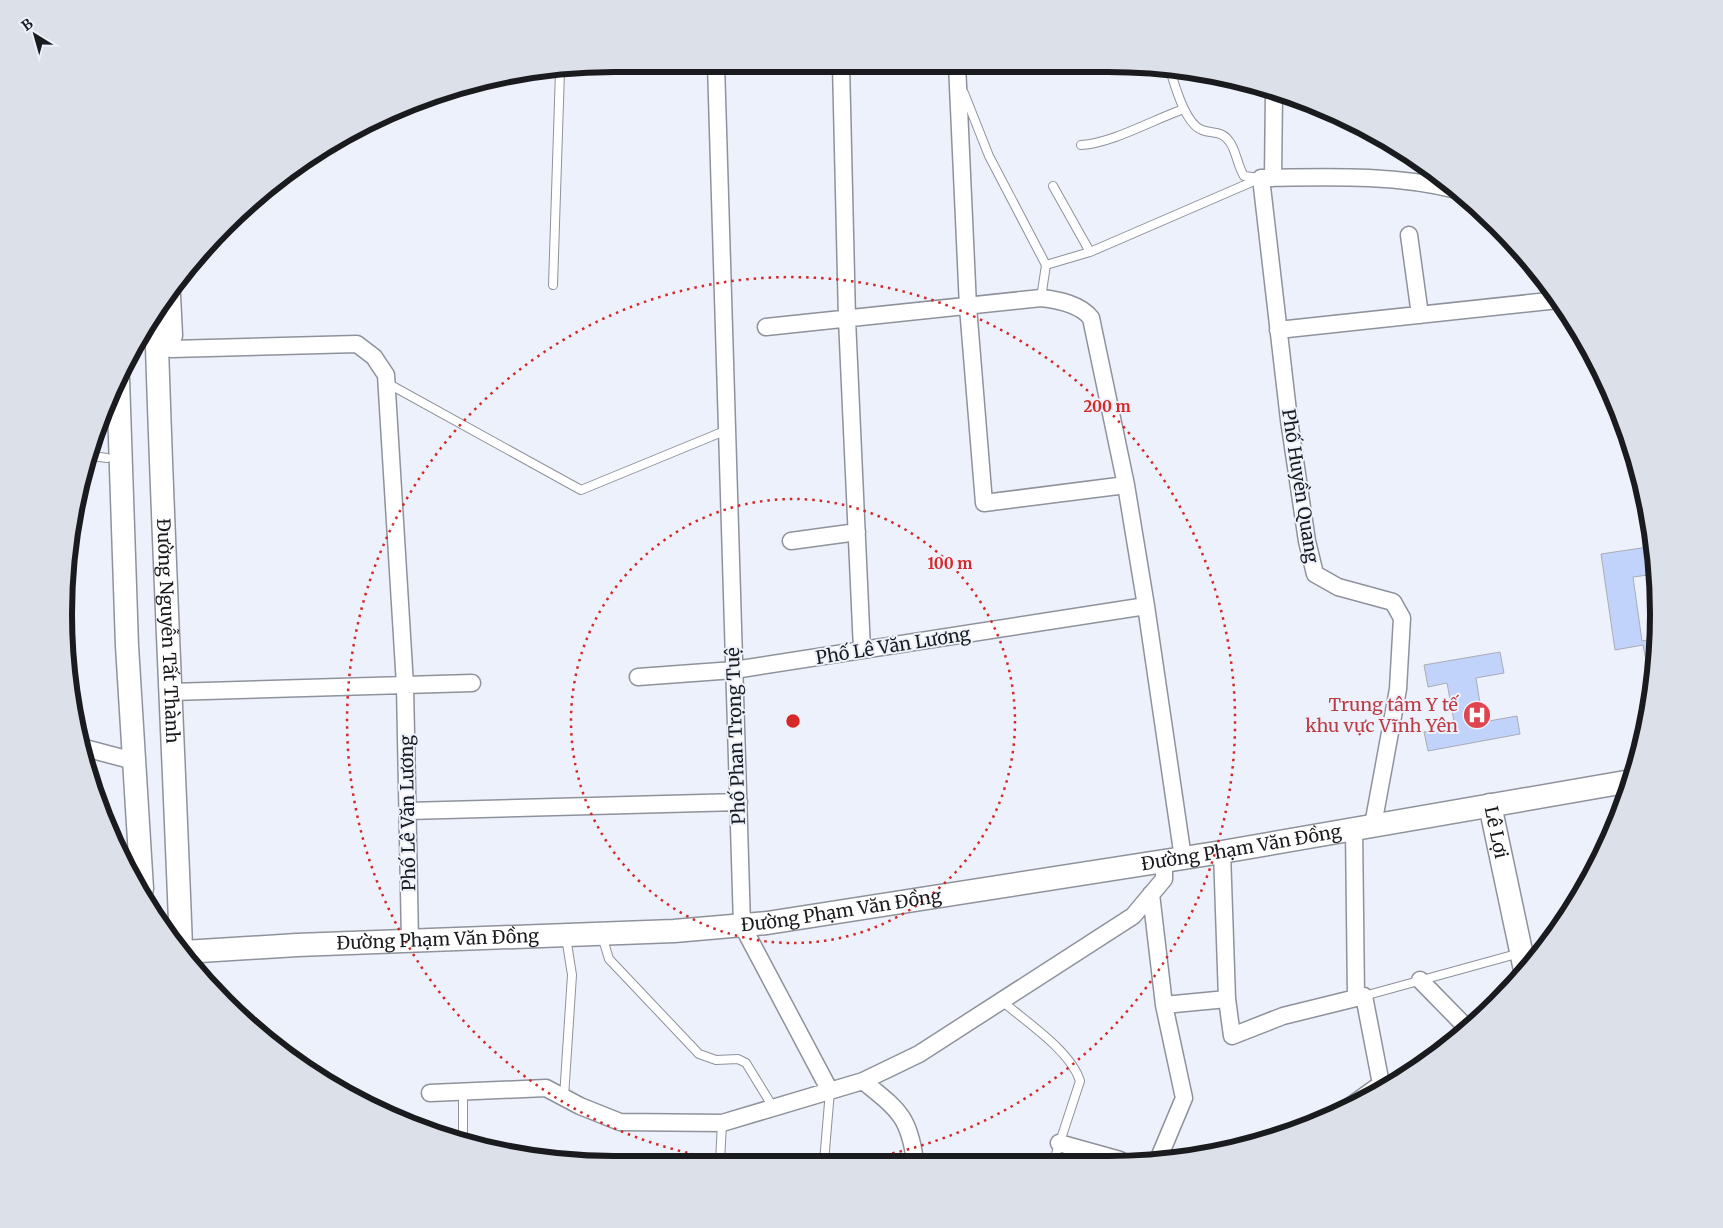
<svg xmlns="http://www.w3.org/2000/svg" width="1723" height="1228" font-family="Merriweather,serif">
  <rect width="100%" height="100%" fill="#ecf1fb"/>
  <path fill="#c1d3fb" stroke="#a9adb6" d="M 1655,546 L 1655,569 L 1647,570 L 1648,575 L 1633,577 L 1642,641 L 1658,638 L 1658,650 L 1651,686 L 1643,645 L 1615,650 L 1601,554 Z
    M 1500,652 L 1504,673 L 1476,678 L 1483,722 L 1517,716 L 1520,734 L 1428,751 L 1424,732 L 1455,727 L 1447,683 L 1428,687 L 1424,665 Z"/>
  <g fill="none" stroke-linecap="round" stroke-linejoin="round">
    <defs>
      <path id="lane" d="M 1170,70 C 1175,85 1185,124 1202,130 C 1212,134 1221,130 1229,141 C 1236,149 1237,165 1244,176 L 1261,178
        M 959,73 L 971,64
        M 964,93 L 989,156 L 1046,265 L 1090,252 L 1261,178
        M 1081,145 C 1113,143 1152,120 1184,109
        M 1053,186 L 1090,252
        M 553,285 L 560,71
        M 1041,298 L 1046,265
        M 387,383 L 581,490 L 727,430
        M 92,456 L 107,458
        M 602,936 L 609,959 L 699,1054 L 716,1060 L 738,1059 L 746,1063 L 773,1107
        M 1364,996 L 1520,953
        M 1002,1001 C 1026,1022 1071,1051 1080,1081 L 1054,1160
        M 1381,1084 L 1396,1078
        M 463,1092 L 463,1142
        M 564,1097 L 572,975 L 566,937
        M 720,1162 L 722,1123
        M 824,1162 L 830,1091"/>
      <path id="street" d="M 716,64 L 742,925 L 830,1091
        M 841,64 L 847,319 L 862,650
        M 957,64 L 968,307 L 984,503 L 1126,485
        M 1273,178 L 1274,92
        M 1409,235 L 1420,315
        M 766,327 L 1041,298 C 1059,300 1080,304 1091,318 L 1126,485 L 1146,606 L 1183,858
        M 1278,330 L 1558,300
        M 171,349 L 357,344 L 374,357 L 386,375 L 405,685 L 410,941
        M 791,541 L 857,532
        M 638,677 L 734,670 L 1146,606
        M 171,692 L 472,683
        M 81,747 L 134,761
        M 408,811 L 739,802
        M 1373,825 L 1398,689 L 1402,618 L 1393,602 L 1338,587 L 1315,574 L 1307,541 L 1289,420 L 1261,178 C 1326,177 1394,174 1457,190
        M 1354,829 L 1356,998
        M 1222,852 L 1227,999 L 1232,1036 L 1283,1016 L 1364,996 L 1381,1084 L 1342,1112
        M 1151,894 L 1164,1005 L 1184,1098 L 1158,1160
        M 1420,980 L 1469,1030
        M 1164,1005 L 1227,999
        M 863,1081 C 897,1109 909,1115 915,1161
        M 430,1093 L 546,1088 L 580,1106 L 620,1122 L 722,1123 L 863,1081 L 919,1054 L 1133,916 L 1164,879 L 1164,861
        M 1059,1143 L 1120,1160"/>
      <g id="secondary">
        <path d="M 169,295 L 171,335"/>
        <path id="s1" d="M 156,313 C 162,525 173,736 181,947"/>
        <path d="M 118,379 L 127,646 L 142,889"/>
        <path id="s2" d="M 1490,805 L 1525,970"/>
        <path id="s3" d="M 184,952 L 297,945 L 674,931 L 767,923 L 1222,852 L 1631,781"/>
      </g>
    </defs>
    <use href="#lane" stroke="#8e929b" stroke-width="10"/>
    <use href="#street" stroke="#8e929b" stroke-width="19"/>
    <use href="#secondary" stroke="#8e929b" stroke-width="25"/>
    <use href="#lane" stroke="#fff" stroke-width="8"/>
    <use href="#street" stroke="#fff" stroke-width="16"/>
    <use href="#secondary" stroke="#fff" stroke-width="22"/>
  </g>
  <g fill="none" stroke="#d62828" stroke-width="2.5" stroke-dasharray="2.5 5">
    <circle cx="793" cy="721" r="222"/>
    <path d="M739 1162A444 444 0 1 1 851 1161"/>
  </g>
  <defs>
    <symbol id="hospital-disc" viewBox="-11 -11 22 22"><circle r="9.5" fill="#e0444e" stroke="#ecf1fb"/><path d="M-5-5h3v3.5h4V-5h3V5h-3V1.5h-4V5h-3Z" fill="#fff"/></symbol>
  </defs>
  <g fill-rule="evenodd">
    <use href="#hospital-disc" x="1461" y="699" width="32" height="32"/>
  </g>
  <g text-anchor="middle" stroke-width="4" stroke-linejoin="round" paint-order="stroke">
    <g font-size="18" fill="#1a1b1e" stroke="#ecf1fb">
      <text transform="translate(1300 486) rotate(81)" y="6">Phố Huyền Quang</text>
      <text dy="6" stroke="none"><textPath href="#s1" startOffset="318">Đường Nguyễn Tất Thành</textPath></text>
      <text transform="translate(893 646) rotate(-9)" y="6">Phố Lê Văn Lương</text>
      <text transform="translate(736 736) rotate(-92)" y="6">Phố Phan Trọng Tuệ</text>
      <text transform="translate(408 813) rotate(-91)" y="6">Phố Lê Văn Lương</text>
      <text dy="6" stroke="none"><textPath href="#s2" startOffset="28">Lê Lợi</textPath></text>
      <text dy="6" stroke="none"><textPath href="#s3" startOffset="1064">Đường Phạm Văn Đồng</textPath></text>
      <text dy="6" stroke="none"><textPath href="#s3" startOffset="659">Đường Phạm Văn Đồng</textPath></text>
      <text dy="6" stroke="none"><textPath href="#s3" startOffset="254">Đường Phạm Văn Đồng</textPath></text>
    </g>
    <g font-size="18" fill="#be3a42" stroke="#ecf1fb" text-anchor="end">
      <text x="1458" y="711">Trung tâm Y tế<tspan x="1458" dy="21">khu vực Vĩnh Yên</tspan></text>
    </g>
  </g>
  <path d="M0 0H1723V1228H0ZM614 72H1108A542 542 0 0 1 1650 614V614A542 542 0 0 1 1108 1156H614A542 542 0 0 1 72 614V614A542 542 0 0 1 614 72Z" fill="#dbe0e9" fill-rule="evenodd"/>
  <path fill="none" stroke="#1a1b1e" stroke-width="6" d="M614 72H1108A542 542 0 0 1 1650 614V614A542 542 0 0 1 1108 1156H614A542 542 0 0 1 72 614V614A542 542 0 0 1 614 72Z"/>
  <circle cx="793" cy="721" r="8" fill="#d62828" stroke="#ecf1fb" stroke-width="2.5"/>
  <g font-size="15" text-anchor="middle" font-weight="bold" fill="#d62828" stroke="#ecf1fb" stroke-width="4" stroke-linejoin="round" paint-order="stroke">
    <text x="1107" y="412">200 m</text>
    <text x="950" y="569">100 m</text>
  </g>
  <g transform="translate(35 35) rotate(323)" stroke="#ecf1fb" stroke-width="4" paint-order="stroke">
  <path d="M0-4L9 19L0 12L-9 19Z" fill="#1a1b1e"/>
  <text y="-8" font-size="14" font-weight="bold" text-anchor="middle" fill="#1a1b1e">B</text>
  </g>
</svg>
